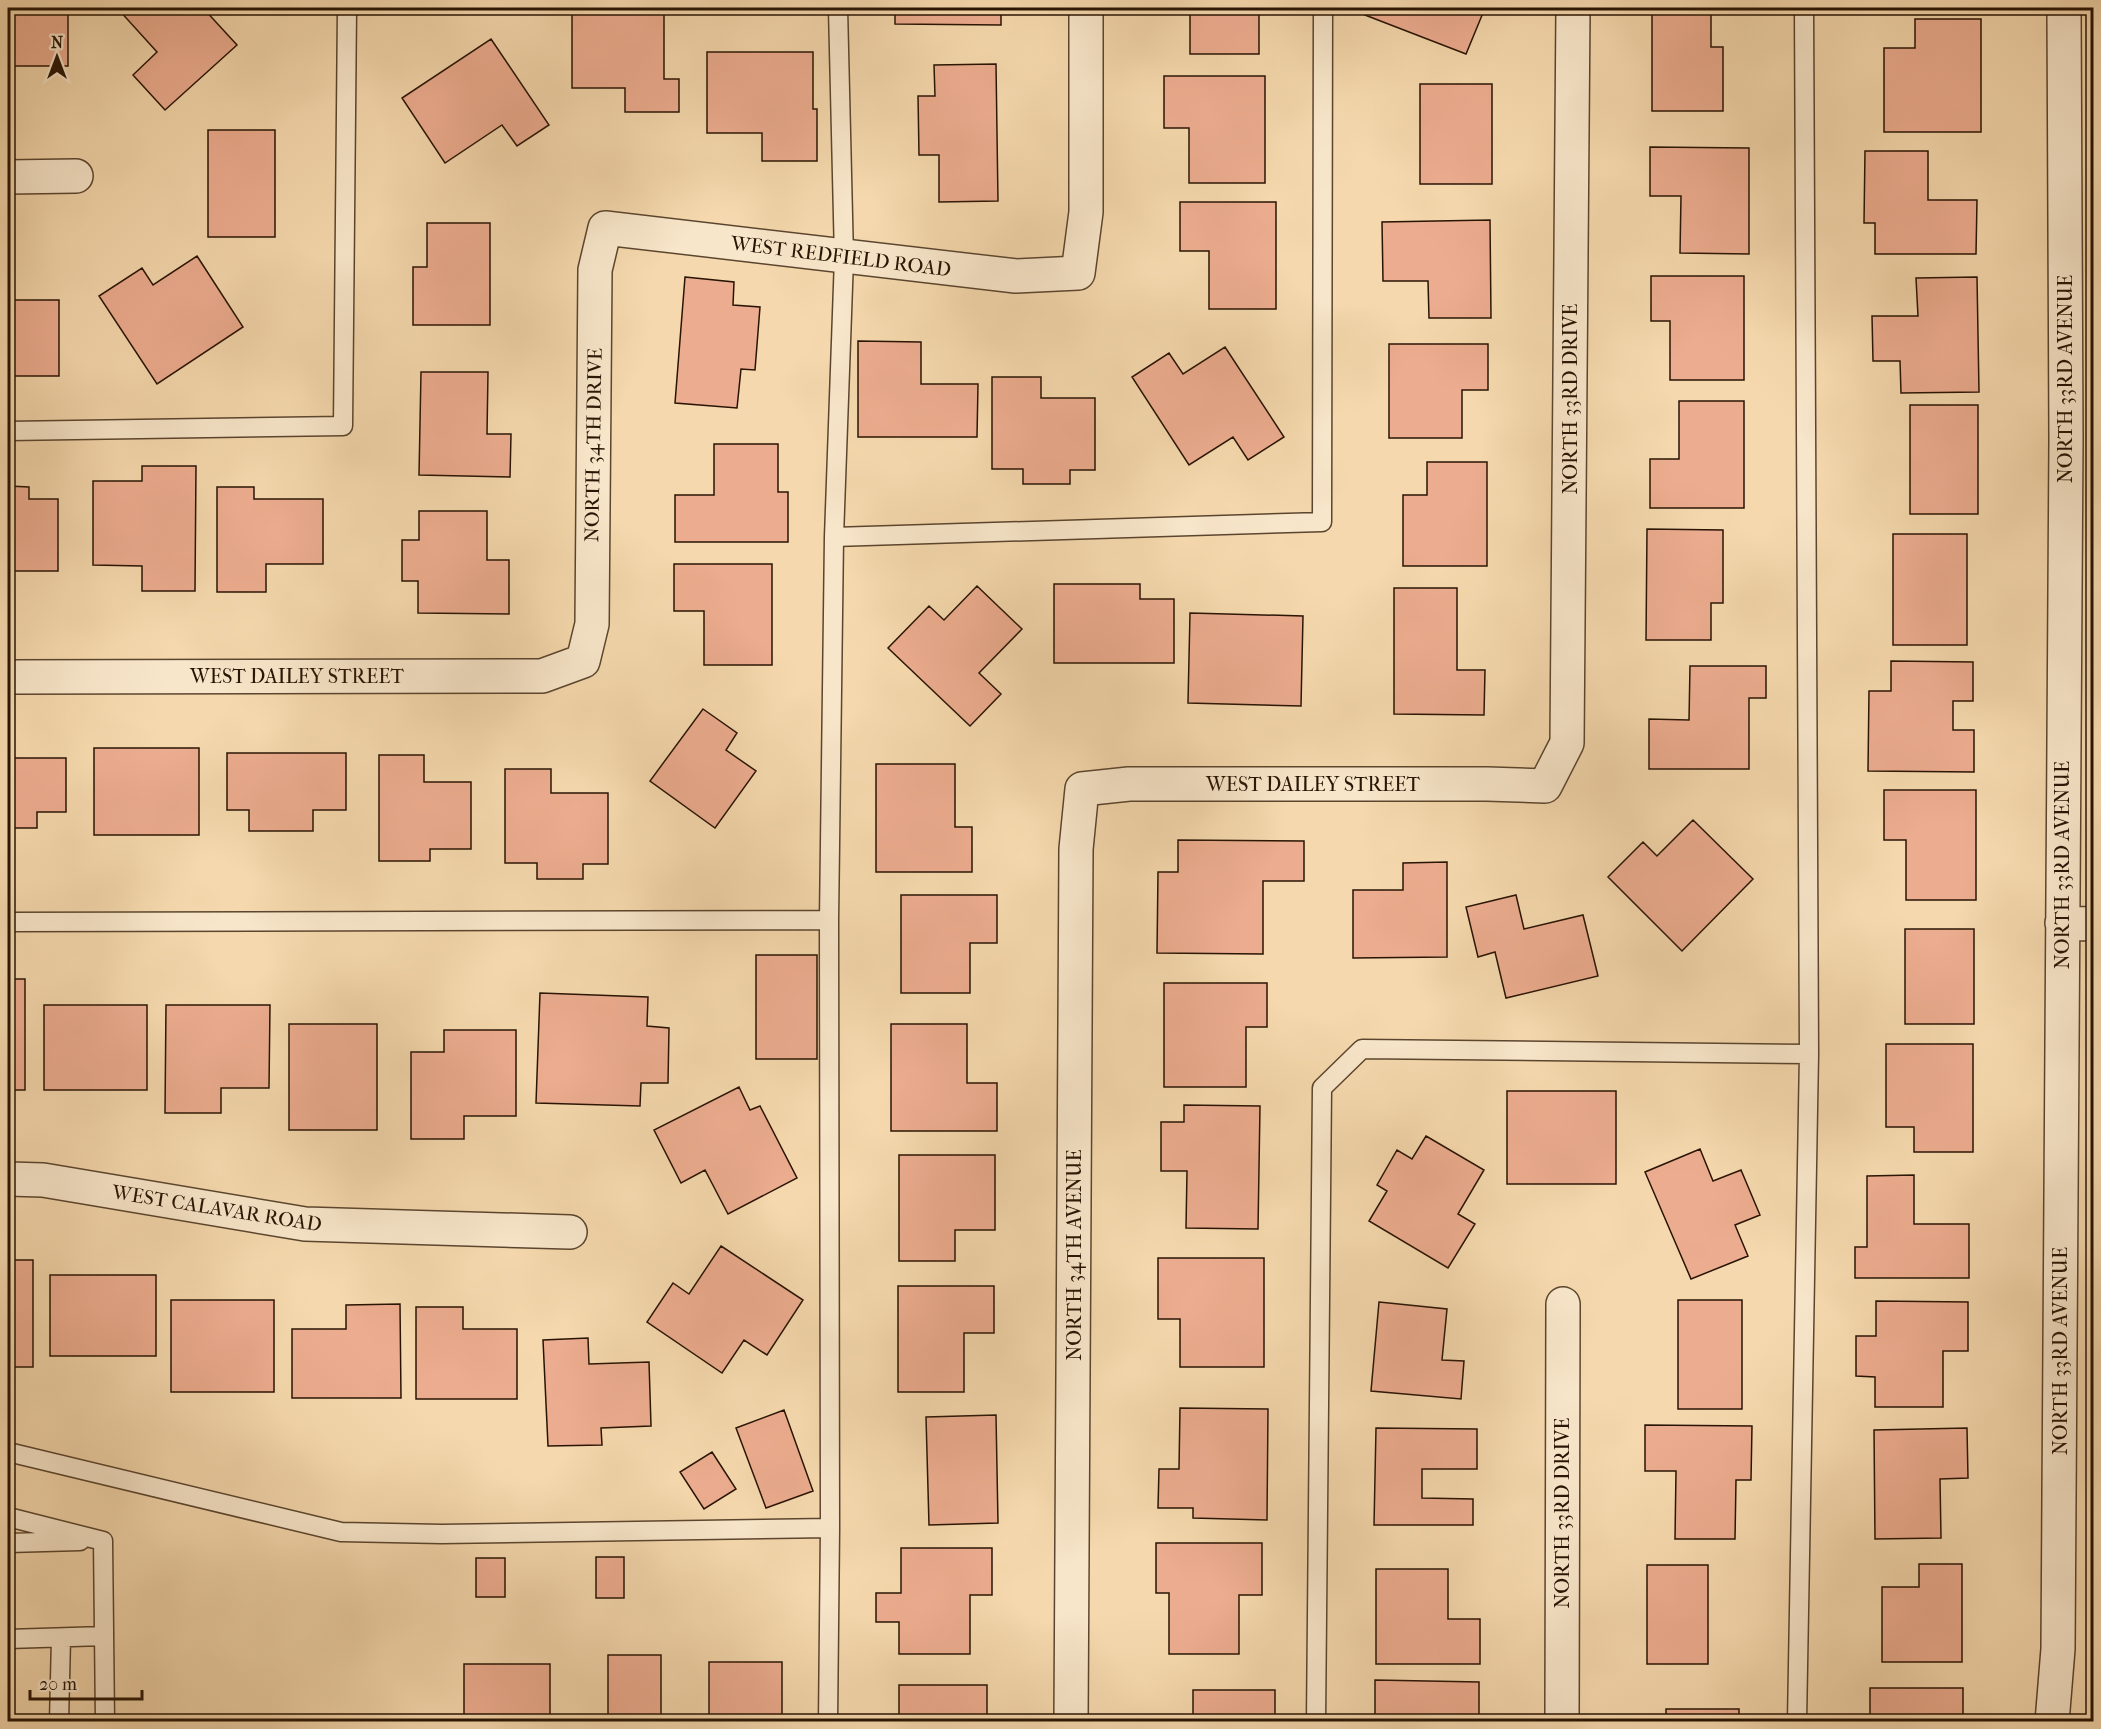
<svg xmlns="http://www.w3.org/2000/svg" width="2101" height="1729" font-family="'IM FELL French Canon',serif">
  <rect width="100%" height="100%" fill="#f5d8ad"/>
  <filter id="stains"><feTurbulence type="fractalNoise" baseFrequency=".00333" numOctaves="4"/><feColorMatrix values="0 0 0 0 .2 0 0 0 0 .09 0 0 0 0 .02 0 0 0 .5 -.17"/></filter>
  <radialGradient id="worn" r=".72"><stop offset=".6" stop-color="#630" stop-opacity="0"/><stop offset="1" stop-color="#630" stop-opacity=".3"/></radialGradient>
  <path fill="#ecac8f" stroke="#281404" stroke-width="1.5" d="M 8,8 L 68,8 L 68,66 L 8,66 Z
    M 120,8 L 203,8 L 237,45 L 165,110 L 133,75 L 157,52 L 118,9 Z
    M 895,8 L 1001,8 L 1001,25 L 895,24 Z
    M 1190,8 L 1259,8 L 1259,54 L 1190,54 Z
    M 1368,8 L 1485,8 L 1466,54 L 1365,15 Z
    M 1652,11 L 1711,11 L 1711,47 L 1723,47 L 1723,111 L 1652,111 Z
    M 572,12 L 664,12 L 664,79 L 679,79 L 679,112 L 625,112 L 625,88 L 572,88 Z
    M 1915,19 L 1981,19 L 1981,132 L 1884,132 L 1884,48 L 1915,48 Z
    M 491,39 L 549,125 L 517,146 L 502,125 L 445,163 L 402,98 Z
    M 707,52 L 813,52 L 813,109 L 817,109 L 817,161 L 762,161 L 762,133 L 707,133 Z
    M 996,64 L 998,201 L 939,202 L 939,155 L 919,155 L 918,96 L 935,96 L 934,65 Z
    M 1164,76 L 1265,76 L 1265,183 L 1189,183 L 1189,128 L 1164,128 Z
    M 1420,84 L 1492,84 L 1492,184 L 1420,184 Z
    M 208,130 L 275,130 L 275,237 L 208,237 Z
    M 1650,147 L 1749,148 L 1749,254 L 1680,253 L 1681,196 L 1650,196 Z
    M 1865,151 L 1928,151 L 1928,200 L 1977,200 L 1976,254 L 1875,254 L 1875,223 L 1864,223 Z
    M 1180,202 L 1276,202 L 1276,309 L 1209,309 L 1209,251 L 1180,251 Z
    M 1490,220 L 1491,318 L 1429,318 L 1428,281 L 1383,281 L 1382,222 Z
    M 427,223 L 490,223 L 490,325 L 413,325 L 413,267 L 427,267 Z
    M 197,256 L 243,327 L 157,384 L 99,296 L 142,268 L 153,285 Z
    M 1651,276 L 1744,276 L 1744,380 L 1670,380 L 1670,321 L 1651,321 Z
    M 685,277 L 734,282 L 733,305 L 760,307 L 755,370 L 741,369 L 737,408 L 675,403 Z
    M 1977,277 L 1979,392 L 1901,393 L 1900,361 L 1873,361 L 1872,316 L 1918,316 L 1916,278 Z
    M 8,300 L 59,300 L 59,376 L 8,376 Z
    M 858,341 L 921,342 L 921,384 L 978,384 L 977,437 L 858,437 Z
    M 1389,344 L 1488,344 L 1488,390 L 1462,390 L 1462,438 L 1389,438 Z
    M 1225,347 L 1284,437 L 1248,460 L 1233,437 L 1189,465 L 1132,377 L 1169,353 L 1183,374 Z
    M 421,372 L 488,372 L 487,434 L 511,434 L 510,477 L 419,475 Z
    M 992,377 L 1041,377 L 1041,398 L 1095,398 L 1095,470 L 1070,470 L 1070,484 L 1023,484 L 1023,469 L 992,469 Z
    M 1679,401 L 1744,401 L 1744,508 L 1650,508 L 1650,459 L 1679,459 Z
    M 1910,405 L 1978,405 L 1978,514 L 1910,514 Z
    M 714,444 L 778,444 L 778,492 L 788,492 L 788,542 L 675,542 L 675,495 L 714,495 Z
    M 1427,462 L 1487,462 L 1487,566 L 1403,566 L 1403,495 L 1427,495 Z
    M 142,466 L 196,466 L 195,591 L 142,591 L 142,566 L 93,565 L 93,481 L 142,481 Z
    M 8,486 L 29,487 L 29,499 L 58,499 L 58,571 L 8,571 Z
    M 217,487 L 254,487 L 254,499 L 323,499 L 323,564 L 266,564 L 266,592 L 217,592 Z
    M 419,511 L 487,511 L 487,560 L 509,560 L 509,614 L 418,613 L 418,581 L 402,581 L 402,540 L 419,540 Z
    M 1647,529 L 1723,530 L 1723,603 L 1711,603 L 1711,640 L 1646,640 Z
    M 1893,534 L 1967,534 L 1967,645 L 1893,645 Z
    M 674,564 L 772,564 L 772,665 L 704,665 L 704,611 L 674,611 Z
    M 1054,584 L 1140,584 L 1140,599 L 1174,599 L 1174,663 L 1054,663 Z
    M 977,586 L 1022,629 L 979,673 L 1001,694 L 970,726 L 888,648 L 929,606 L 944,620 Z
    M 1394,588 L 1457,588 L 1457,670 L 1485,670 L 1484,715 L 1394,714 Z
    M 1190,613 L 1303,616 L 1301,706 L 1188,703 Z
    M 1891,661 L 1973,662 L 1973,701 L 1953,701 L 1953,730 L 1974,730 L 1974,772 L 1868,771 L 1869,691 L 1891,691 Z
    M 1690,666 L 1766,666 L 1766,698 L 1749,698 L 1749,769 L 1649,769 L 1649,719 L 1689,720 Z
    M 703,709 L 737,733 L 726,750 L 756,771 L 715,828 L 650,781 Z
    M 94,748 L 199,748 L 199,835 L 94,835 Z
    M 227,753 L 346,753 L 346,810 L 313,810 L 313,831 L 249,831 L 249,810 L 227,810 Z
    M 379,755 L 424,755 L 424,782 L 471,782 L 471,849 L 430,849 L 430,861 L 379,861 Z
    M 8,758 L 66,758 L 66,812 L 37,812 L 37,828 L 8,828 Z
    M 876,764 L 955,764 L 955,827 L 972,827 L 972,872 L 876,872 Z
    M 505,769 L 551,769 L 551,793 L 608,793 L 608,864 L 583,864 L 583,879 L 537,879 L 537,863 L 505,863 Z
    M 1884,790 L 1976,790 L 1976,900 L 1906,900 L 1906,840 L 1884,840 Z
    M 1693,820 L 1753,879 L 1682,951 L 1608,877 L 1643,842 L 1657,856 Z
    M 1178,840 L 1304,841 L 1304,881 L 1263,881 L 1263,954 L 1157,953 L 1158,872 L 1178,872 Z
    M 1447,862 L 1447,957 L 1353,958 L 1353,890 L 1403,890 L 1403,863 Z
    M 901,895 L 997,895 L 997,943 L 970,943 L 970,993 L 901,993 Z
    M 1516,895 L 1524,929 L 1583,915 L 1598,976 L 1506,998 L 1495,952 L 1478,957 L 1466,907 Z
    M 1905,929 L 1974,929 L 1974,1024 L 1905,1024 Z
    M 756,955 L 817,955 L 817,1059 L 756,1059 Z
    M 8,979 L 25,979 L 25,1090 L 8,1090 Z
    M 1164,983 L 1267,983 L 1267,1027 L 1246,1027 L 1246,1087 L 1164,1087 Z
    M 540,993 L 648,997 L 647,1026 L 669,1028 L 668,1083 L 641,1083 L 640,1106 L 536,1103 Z
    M 44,1005 L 147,1005 L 147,1090 L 44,1090 Z
    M 166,1005 L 270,1005 L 269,1088 L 221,1088 L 221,1113 L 165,1113 Z
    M 289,1024 L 377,1024 L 377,1130 L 289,1130 Z
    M 891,1024 L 967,1024 L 967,1083 L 997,1083 L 997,1131 L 891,1131 Z
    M 444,1030 L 516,1030 L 516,1116 L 464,1116 L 464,1139 L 411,1139 L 411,1052 L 444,1052 Z
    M 1886,1044 L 1973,1044 L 1973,1152 L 1914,1152 L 1914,1127 L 1886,1127 Z
    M 739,1087 L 750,1110 L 760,1106 L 797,1178 L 728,1214 L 705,1170 L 681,1183 L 654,1130 Z
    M 1507,1091 L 1616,1091 L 1616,1184 L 1507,1184 Z
    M 1184,1105 L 1260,1106 L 1258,1229 L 1186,1228 L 1187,1171 L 1161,1171 L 1161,1122 L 1184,1122 Z
    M 1426,1136 L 1484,1170 L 1458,1214 L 1475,1224 L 1448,1268 L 1369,1221 L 1387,1191 L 1377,1185 L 1397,1150 L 1412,1159 Z
    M 1700,1149 L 1713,1181 L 1741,1170 L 1760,1215 L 1735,1225 L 1748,1256 L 1691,1279 L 1645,1172 Z
    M 899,1155 L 995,1155 L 995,1230 L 955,1230 L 955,1261 L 899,1261 Z
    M 1914,1175 L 1914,1224 L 1969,1224 L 1969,1278 L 1855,1278 L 1855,1247 L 1867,1247 L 1867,1176 Z
    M 721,1246 L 803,1300 L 767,1355 L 744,1340 L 722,1373 L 647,1322 L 673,1283 L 689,1294 Z
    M 1158,1258 L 1264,1258 L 1264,1367 L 1180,1367 L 1180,1319 L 1158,1319 Z
    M 8,1260 L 33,1260 L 33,1367 L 8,1367 Z
    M 50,1275 L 156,1275 L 156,1356 L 50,1356 Z
    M 898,1286 L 994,1286 L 994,1333 L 964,1333 L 964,1392 L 898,1392 Z
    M 171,1300 L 274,1300 L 274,1392 L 171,1392 Z
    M 1678,1300 L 1742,1300 L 1742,1409 L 1678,1409 Z
    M 1876,1301 L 1968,1302 L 1968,1351 L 1943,1351 L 1943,1407 L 1875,1407 L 1875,1377 L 1856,1376 L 1856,1336 L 1876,1336 Z
    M 1379,1302 L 1447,1309 L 1442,1360 L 1464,1361 L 1461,1399 L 1371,1391 Z
    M 400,1304 L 401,1398 L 292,1398 L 292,1329 L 346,1329 L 346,1305 Z
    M 416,1307 L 463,1307 L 463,1329 L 517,1329 L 517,1399 L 416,1399 Z
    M 588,1338 L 589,1364 L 649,1362 L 651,1426 L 601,1428 L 602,1445 L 548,1446 L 543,1340 Z
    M 1180,1408 L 1268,1409 L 1267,1520 L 1193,1518 L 1193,1508 L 1158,1508 L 1159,1469 L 1179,1469 Z
    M 784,1410 L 813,1491 L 766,1508 L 736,1428 Z
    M 996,1415 L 998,1523 L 929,1525 L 926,1417 Z
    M 1645,1425 L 1752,1426 L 1751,1480 L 1736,1480 L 1735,1539 L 1675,1539 L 1676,1471 L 1645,1471 Z
    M 1376,1428 L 1477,1429 L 1477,1469 L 1422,1469 L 1422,1498 L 1473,1499 L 1473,1525 L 1374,1525 Z
    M 1967,1428 L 1968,1478 L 1940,1479 L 1941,1538 L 1875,1539 L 1874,1430 Z
    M 712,1452 L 736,1489 L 704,1509 L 680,1472 Z
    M 1156,1543 L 1262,1543 L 1262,1595 L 1239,1595 L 1239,1654 L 1169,1654 L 1169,1593 L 1156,1593 Z
    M 901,1548 L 992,1548 L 992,1595 L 970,1595 L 970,1654 L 899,1654 L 899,1622 L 876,1622 L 876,1593 L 901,1593 Z
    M 596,1557 L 624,1557 L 624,1598 L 596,1598 Z
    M 476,1558 L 505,1558 L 505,1597 L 476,1597 Z
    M 1919,1564 L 1962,1564 L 1962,1662 L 1882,1662 L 1882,1587 L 1919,1587 Z
    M 1647,1565 L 1708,1565 L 1708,1664 L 1647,1664 Z
    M 1376,1569 L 1448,1569 L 1448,1619 L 1480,1619 L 1480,1664 L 1376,1664 Z
    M 608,1655 L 661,1655 L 661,1721 L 608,1721 Z
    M 709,1662 L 782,1662 L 782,1720 L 709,1720 Z
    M 464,1664 L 550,1664 L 550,1719 L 464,1719 Z
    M 1375,1680 L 1479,1682 L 1479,1722 L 1375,1722 Z
    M 899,1685 L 987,1685 L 987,1722 L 899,1722 Z
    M 1870,1688 L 1963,1688 L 1963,1722 L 1870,1722 Z
    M 1193,1690 L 1275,1690 L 1275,1722 L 1193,1722 Z
    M 1666,1709 L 1739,1709 L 1739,1722 L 1666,1722 Z"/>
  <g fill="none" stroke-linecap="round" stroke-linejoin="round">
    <defs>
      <path id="lane" d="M 8,431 L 343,426 L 347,8
        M 834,537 L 1322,522 L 1323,8
        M 8,922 L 829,920
        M 8,1452 L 341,1532 L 442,1534 L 830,1528
        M 8,1517 L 103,1541 L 105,1722
        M 8,1543 L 80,1541
        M 8,1639 L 104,1636
        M 59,1722 L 61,1638
        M 828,1722 L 830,1528 L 829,920 L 834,537 L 844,258 L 838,8
        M 1316,1722 L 1322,1088 L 1362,1049 L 1809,1054
        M 1797,1722 L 1809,1054 L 1804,8"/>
      <path id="street" d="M 8,177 L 76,176
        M 8,677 L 542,676 L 583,661 L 592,624 L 595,270 L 605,228 L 1016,276 L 1078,273 L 1086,212 L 1086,8
        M 2062,923 L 2094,924
        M 8,1179 L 43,1180 L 305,1224 L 570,1232
        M 1071,1722 L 1076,849 L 1082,789 L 1129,784 L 1487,784 L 1545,786 L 1567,743 L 1573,8
        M 1562,1722 L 1563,1304
        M 2052,1722 L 2058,1649 L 2066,440 L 2064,8"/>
    </defs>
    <use href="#lane" stroke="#5b452e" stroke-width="21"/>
    <use href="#street" stroke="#5b452e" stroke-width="36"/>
    <use href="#lane" stroke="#f8e6ca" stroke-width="18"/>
    <use href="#street" stroke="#f8e6ca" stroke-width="33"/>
  </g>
  <g text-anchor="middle" stroke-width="4.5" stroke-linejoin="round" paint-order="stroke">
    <g font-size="20" fill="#281404" stroke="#f8e6ca">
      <text transform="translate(841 256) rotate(7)" y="7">WEST REDFIELD ROAD</text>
      <text transform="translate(2065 379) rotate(-90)" y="7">NORTH 33RD AVENUE</text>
      <text transform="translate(1570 399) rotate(-90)" y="7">NORTH 33RD DRIVE</text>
      <text transform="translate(593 445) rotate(-89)" y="7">NORTH 34TH DRIVE</text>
      <text x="297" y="683">WEST DAILEY STREET</text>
      <text x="1313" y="791">WEST DAILEY STREET</text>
      <text transform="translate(2062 865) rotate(-90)" y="7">NORTH 33RD AVENUE</text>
      <text transform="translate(217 1208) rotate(9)" y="7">WEST CALAVAR ROAD</text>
      <text transform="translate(1074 1255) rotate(-90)" y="7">NORTH 34TH AVENUE</text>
      <text transform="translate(2060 1351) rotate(-90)" y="7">NORTH 33RD AVENUE</text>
      <text transform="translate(1562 1513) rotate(-90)" y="7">NORTH 33RD DRIVE</text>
    </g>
  </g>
  <rect width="2101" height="1729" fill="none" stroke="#f5d8ad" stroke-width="30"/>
  <rect x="9" y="9" width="2083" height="1711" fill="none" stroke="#281404" stroke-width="3"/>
  <rect x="15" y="15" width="2071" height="1699" fill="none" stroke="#281404" stroke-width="1.5"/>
  <g transform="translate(57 57)" stroke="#f8e6ca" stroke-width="4.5" paint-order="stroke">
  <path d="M0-4.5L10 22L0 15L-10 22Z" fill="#281404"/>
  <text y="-9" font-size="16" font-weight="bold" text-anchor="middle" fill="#281404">N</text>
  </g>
  <path d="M30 1690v9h112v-9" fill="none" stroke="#281404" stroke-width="3"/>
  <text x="39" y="1690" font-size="18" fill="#281404" stroke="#f8e6ca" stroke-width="4.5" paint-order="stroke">20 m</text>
  <rect width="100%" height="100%" filter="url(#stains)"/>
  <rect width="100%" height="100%" fill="url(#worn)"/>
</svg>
